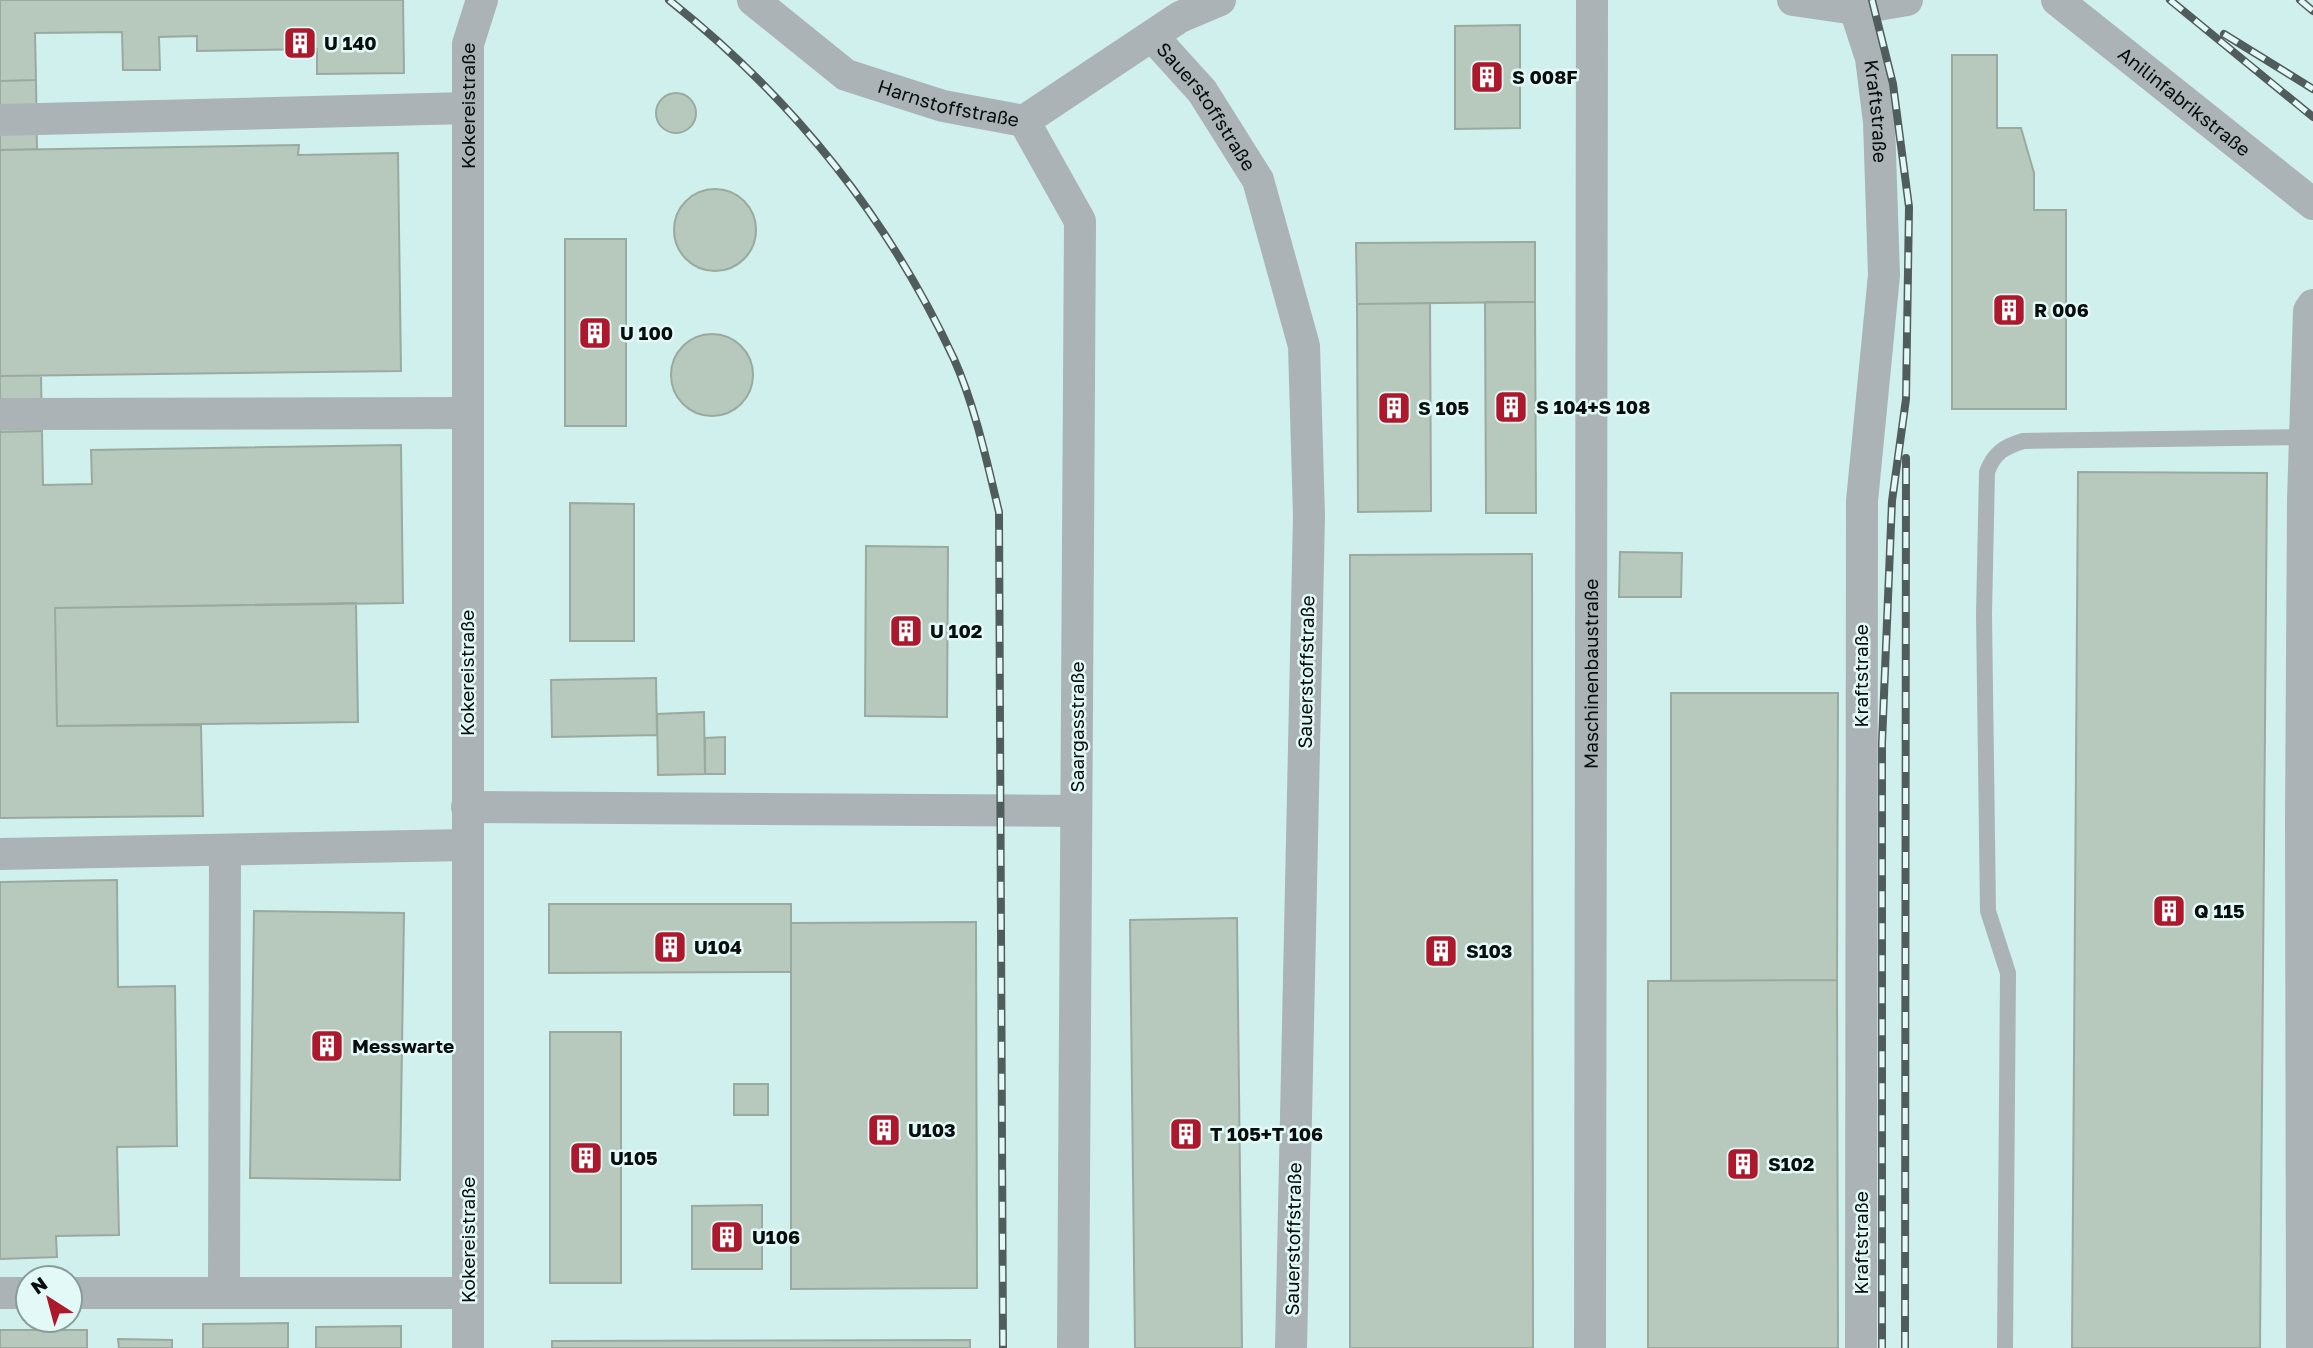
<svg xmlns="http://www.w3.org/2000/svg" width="2313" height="1348" font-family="'Golos Text',sans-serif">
  <rect width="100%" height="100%" fill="#e3f9f7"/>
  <path fill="#d0f0ed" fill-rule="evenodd" d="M 0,0 L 2313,0 L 2313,1348 L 0,1348 ZM 28,1278 L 70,1278 L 70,1320 L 28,1320 Z"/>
  <path fill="#b7c8bd" stroke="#9aaa9f" stroke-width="2" d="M 0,0 L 403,0 L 404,73 L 317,74 L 317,49 L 197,51 L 197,36 L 159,37 L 160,70 L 123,70 L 122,32 L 35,33 L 36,80 L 0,81 Z
    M 1520,25 L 1520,128 L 1455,129 L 1455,26 Z
    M 1952,55 L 1997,55 L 1997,128 L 2021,128 L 2034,173 L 2034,210 L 2066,210 L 2066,409 L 1952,409 Z
    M 36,80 L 37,149 L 0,150 L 0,81 Z
    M656 113a20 20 0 1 1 40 0a20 20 0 1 1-40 0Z
    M 299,145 L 298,155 L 398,153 L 401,371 L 0,376 L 0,150 Z
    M674 230a41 41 0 1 1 82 0a41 41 0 1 1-82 0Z
    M 565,239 L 626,239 L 626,426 L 565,426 Z
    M 1535,242 L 1535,302 L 1357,304 L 1356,243 Z
    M 1485,302 L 1535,302 L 1536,513 L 1486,513 Z
    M 1430,303 L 1431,511 L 1358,512 L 1357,304 Z
    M671 375a41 41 0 1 1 82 0a41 41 0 1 1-82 0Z
    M 0,376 L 41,376 L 42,431 L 0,432 Z
    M 42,431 L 43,485 L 92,484 L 91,450 L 401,445 L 403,603 L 55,608 L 57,726 L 201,725 L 203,816 L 0,818 L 0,432 Z
    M 2078,472 L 2267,473 L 2260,1348 L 2072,1348 Z
    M 570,503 L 634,504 L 634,641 L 570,641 Z
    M 866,546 L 948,547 L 947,717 L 865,716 Z
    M 1620,552 L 1682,553 L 1681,597 L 1619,597 Z
    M 1532,554 L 1533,1348 L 1350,1348 L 1350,555 Z
    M 356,603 L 358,722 L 57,726 L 55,608 Z
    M 656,678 L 657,735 L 552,737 L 551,680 Z
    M 1671,693 L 1838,693 L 1837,980 L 1671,981 Z
    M 704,712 L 705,774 L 658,775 L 657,714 Z
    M 725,737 L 725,774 L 705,774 L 705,738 Z
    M 117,880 L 118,987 L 175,986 L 177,1146 L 117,1147 L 119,1235 L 56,1236 L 57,1257 L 0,1259 L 0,882 Z
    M 549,904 L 791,904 L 791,972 L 549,973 Z
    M 254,911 L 404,913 L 400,1180 L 250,1178 Z
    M 1237,918 L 1242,1348 L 1135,1348 L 1130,920 Z
    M 976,922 L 977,1288 L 791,1289 L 791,923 Z
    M 1837,980 L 1838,1348 L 1648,1348 L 1648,981 Z
    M 550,1032 L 621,1032 L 621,1283 L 550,1283 Z
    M 734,1084 L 768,1084 L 768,1115 L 734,1115 Z
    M 762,1205 L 762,1269 L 692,1269 L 692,1206 Z
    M 288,1323 L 288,1348 L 203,1348 L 203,1324 Z
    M 401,1326 L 401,1348 L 316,1348 L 316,1327 Z
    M 0,1330 L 87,1330 L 87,1348 L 0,1348 Z
    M 118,1339 L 172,1340 L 172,1348 L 119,1348 Z
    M 970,1340 L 970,1348 L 552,1348 L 552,1341 Z"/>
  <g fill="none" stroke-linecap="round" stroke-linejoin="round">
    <path stroke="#abb3b7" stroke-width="16" d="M 2005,1348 L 2008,973 L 1988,911 L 1984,614 L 1987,472 C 1994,453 2004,447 2023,441 L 2305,437"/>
    <g stroke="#abb3b7" stroke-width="32">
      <path id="s1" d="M 753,0 L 846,75 L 943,106 L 1024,121 L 1180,17 L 1220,0"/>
      <path d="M 1793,0 L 1855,9 L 1907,0"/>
      <path id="s2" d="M 2057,0 L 2313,204"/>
      <path id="s3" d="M 1855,9 L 1871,58 L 1879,122 L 1884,275 L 1862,501 L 1861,1348"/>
      <path id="s4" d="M 1153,37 L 1202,91 L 1258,180 L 1304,346 L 1309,516 L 1291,1348"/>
      <path d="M 0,120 L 468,108"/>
      <path d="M 1024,121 L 1080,221 L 1073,1348"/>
      <path d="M 0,414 L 467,413"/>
      <path d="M 467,807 L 1076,811"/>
      <path d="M 0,854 L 467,845"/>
      <path d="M 0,1293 L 28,1293"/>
      <path d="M 70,1293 L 468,1293"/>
      <path d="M 224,1293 L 225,850"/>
      <path id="s5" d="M 468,1348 L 468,44 L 482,0"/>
      <path id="s6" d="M 1590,1348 L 1592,0"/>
      <path d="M 2302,1348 L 2301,821 L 2303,500 L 2309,311 L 2313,305"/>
    </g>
    <defs>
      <path id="rail" d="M 669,0 C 791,97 888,217 954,359 C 975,406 987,462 999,512 L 1003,1348
        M 1872,0 L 1893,84 L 1909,207 L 1906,399 L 1892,501 L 1882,743 L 1882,1348
        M 2170,0 L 2313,117
        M 2300,0 L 2313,11
        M 2224,34 L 2313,89
        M 1905,1348 L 1906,458"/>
    </defs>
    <use href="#rail" stroke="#515d5c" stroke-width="8"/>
    <use href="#rail" stroke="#e3f9f7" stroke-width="5" stroke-dasharray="16" stroke-linecap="butt"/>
  </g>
  <defs>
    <symbol id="building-square" viewBox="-11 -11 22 22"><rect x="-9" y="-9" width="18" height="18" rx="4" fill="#ad182c" stroke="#e3f9f7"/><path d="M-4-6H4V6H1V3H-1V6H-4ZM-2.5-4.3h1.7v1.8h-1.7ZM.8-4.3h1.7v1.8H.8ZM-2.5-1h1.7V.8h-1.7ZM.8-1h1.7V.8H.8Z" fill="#fff"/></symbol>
  </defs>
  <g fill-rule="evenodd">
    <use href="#building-square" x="281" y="24" width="38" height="38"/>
    <use href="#building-square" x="1468" y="58" width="38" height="38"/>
    <use href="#building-square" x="1990" y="291" width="38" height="38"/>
    <use href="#building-square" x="576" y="314" width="38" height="38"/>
    <use href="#building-square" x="1492" y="388" width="38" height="38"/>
    <use href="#building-square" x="1375" y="389" width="38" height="38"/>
    <use href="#building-square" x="887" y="612" width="38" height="38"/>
    <use href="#building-square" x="2150" y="892" width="38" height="38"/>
    <use href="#building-square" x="651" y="928" width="38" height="38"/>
    <use href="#building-square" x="1422" y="932" width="38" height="38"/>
    <use href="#building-square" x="308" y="1027" width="38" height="38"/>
    <use href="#building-square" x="865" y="1111" width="38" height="38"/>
    <use href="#building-square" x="1167" y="1115" width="38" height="38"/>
    <use href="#building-square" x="567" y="1139" width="38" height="38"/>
    <use href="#building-square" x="1724" y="1145" width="38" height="38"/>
    <use href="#building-square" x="708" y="1218" width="38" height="38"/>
  </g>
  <g text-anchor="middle" stroke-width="5" stroke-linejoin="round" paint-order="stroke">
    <g font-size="19" font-weight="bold" fill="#060d0c" stroke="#e3f9f7" text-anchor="start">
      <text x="324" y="50">U 140</text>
      <text x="1512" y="84">S 008F</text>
      <text x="2034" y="317">R 006</text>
      <text x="620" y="340">U 100</text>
      <text x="1536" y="414">S 104+S 108</text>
      <text x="1418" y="415">S 105</text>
      <text x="930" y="638">U 102</text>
      <text x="2194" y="918">Q 115</text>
      <text x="694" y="954">U104</text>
      <text x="1466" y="958">S103</text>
      <text x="352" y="1053">Messwarte</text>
      <text x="908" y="1137">U103</text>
      <text x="1210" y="1141">T 105+T 106</text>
      <text x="610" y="1165">U105</text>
      <text x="1768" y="1171">S102</text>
      <text x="752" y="1244">U106</text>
    </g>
    <g font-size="19" fill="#060d0c" stroke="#e3f9f7">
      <text dy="7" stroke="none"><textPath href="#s1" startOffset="226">Harnstoffstraße</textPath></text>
      <text dy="7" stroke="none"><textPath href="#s2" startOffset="163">Anilinfabrikstraße</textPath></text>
      <text dy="7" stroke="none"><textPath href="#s5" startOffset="1242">Kokereistraße</textPath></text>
      <text dy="7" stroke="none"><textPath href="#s4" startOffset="88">Sauerstoffstraße</textPath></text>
      <text dy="7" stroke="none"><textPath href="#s3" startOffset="105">Kraftstraße</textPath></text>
      <text transform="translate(1306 672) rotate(-89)" y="7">Sauerstoffstraße</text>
      <text transform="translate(467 673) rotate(-90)" y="7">Kokereistraße</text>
      <text dy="7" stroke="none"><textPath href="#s6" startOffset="674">Maschinenbaustraße</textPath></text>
      <text transform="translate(1861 676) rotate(-90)" y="7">Kraftstraße</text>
      <text transform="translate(1077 727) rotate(-90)" y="7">Saargasstraße</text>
      <text transform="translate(1293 1239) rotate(-89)" y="7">Sauerstoffstraße</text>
      <text transform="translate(468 1240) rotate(-90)" y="7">Kokereistraße</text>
      <text transform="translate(1861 1243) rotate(-90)" y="7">Kraftstraße</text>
    </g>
  </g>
  <g transform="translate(49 1299) rotate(324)"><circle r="33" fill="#e3f9f7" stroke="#8b9b99" stroke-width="2"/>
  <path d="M0-5L12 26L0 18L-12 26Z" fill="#ad182c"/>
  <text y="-10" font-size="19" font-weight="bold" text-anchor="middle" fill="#060d0c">N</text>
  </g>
</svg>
